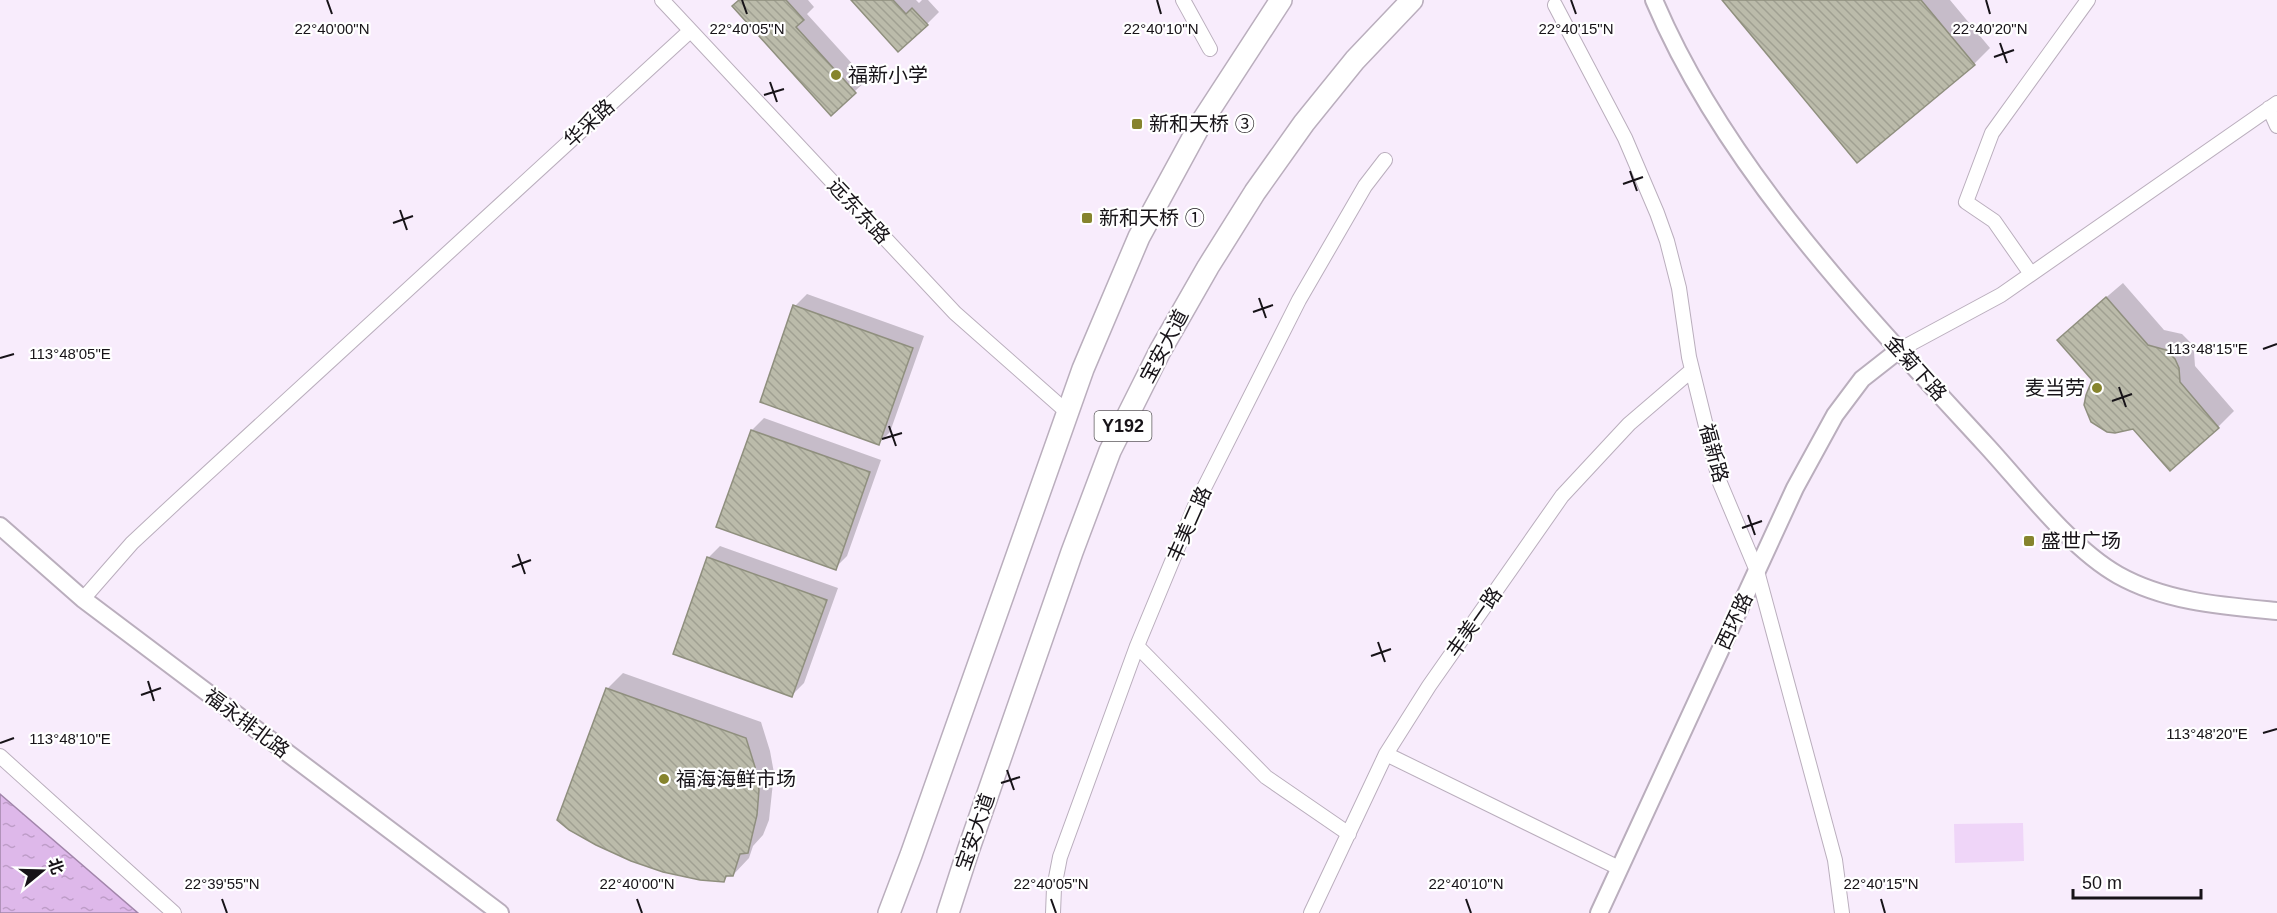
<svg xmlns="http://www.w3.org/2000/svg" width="2277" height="913" font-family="Arial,'Noto Sans SC',sans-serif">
  <defs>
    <pattern id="water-ripples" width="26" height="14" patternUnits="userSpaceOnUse" patternTransform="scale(1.5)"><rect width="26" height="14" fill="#deb8ea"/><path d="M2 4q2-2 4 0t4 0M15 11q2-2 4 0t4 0" fill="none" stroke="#be9dc8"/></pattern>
    <pattern id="building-back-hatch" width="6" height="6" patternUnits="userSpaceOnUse" patternTransform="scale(1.5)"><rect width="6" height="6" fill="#bba"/><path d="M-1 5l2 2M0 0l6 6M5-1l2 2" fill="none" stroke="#a0a092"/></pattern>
  </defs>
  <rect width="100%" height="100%" fill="#f8ecfc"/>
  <path fill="#efd5f8" d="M 2023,823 L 2024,861 L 1955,863 L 1954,824 Z"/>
  <path fill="url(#water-ripples)" stroke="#a286ab" stroke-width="1.5" d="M 0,794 L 138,913 L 0,913 Z"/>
  <path fill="#0003" d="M 740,0 L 808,0 L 814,7 L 807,14 L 867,80 L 831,113 Z
    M 853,0 L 916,0 L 919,3 L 922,0 L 928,0 L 939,12 L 927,24 Z
    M 1724,0 L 1950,0 L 1990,48 L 1974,64 Z
    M 2123,283 L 2164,330 L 2182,334 L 2191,343 L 2194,352 L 2195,366 L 2234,411 L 2218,427 L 2134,427 L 2094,380 L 2075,324 Z
    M 807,294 L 924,336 L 890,432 L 878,444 L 795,306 Z
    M 764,418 L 881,460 L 847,556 L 835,568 L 718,526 L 752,430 Z
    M 720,546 L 838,588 L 804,683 L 792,695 L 708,558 Z
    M 623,673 L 761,722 L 770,751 L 774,773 L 769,820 L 763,835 L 753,846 L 749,858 L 733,875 L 729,875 L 723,880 L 607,689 Z"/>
  <path fill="url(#building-back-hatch)" stroke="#8f8f7e" stroke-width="1.5" d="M 739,0 L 786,0 L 804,20 L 796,27 L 856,93 L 831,116 L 732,6 Z
    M 851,0 L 893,0 L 906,14 L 912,8 L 928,25 L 898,52 Z
    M 1722,0 L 1921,0 L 1975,65 L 1857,163 Z
    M 2106,297 L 2148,345 L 2166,350 L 2175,359 L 2179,368 L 2180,382 L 2219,428 L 2170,471 L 2133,429 L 2115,433 L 2107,432 L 2091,422 L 2084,405 L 2086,395 L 2092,380 L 2057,340 Z
    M 793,305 L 913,348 L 879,445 L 760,402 Z
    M 751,430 L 870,472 L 836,570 L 716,527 Z
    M 707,557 L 827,600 L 792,697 L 673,654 Z
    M 606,688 L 746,738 L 755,767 L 759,790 L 757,815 L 748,853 L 740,854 L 733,876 L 726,876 L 724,882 L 700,880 L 663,872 L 631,861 L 596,845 L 569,830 L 557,820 Z"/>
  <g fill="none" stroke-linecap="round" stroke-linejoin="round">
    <defs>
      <path id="minor" d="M 662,0 L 955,313 L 1067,412
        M 1183,0 L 1210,49
        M 1555,5 L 1625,138 L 1657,213 L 1667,241 L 1679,288 L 1689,357 L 1720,483 L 1757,571 L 1835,860 L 1842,913
        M 2269,108 L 2277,126
        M 2031,274 L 1994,221 L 1966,202 L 1992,133 L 2088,0
        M 1899,350 L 2001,295 L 2277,103
        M 83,599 L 132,543 L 176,502 L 690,31
        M 1137,646 L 1266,777 L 1349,834
        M 1386,754 L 1619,868
        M 0,756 L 174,913
        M 1053,913 L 1054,888 L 1060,857 L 1137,646 L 1195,506 L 1299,300 L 1365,186 L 1385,160
        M 1311,913 L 1386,754 L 1429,686 L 1562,496 L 1629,424 L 1692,370"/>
      <path id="tertiary" d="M 1654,0 C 1725,168 1863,311 1985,444 C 2023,485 2070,548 2118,575 C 2166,602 2223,606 2277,611
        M 0,526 L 83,599 L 500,913
        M 1599,913 L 1795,488 L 1835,415 L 1862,379 L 1899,350"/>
      <path id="primary" d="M 889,913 L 911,855 L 1083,369 L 1139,237 L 1201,123 L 1281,0
        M 948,913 L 968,851 L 1072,552 L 1110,451 L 1160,351 L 1208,267 L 1255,192 L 1304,123 L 1355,60 L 1412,0"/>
    </defs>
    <use href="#minor" stroke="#baaebd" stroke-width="16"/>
    <use href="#tertiary" stroke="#baaebd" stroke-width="20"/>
    <use href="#primary" stroke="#baaebd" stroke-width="24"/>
    <use href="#minor" stroke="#fff" stroke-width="14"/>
    <use href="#tertiary" stroke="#fff" stroke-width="16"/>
    <use href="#primary" stroke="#fff" stroke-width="21"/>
  </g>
  <path fill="none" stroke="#171318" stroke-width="2" d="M 327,0 L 332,14M 742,0 L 747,14M 1157,0 L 1161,14M 1571,0 L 1576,14M 1986,0 L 1990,14M 2000,43 L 2007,63M 1994,57 L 2014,50M 770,82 L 777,102M 764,95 L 784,89M 1630,171 L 1637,191M 1623,184 L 1643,177M 400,210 L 407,230M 393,223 L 413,216M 1259,298 L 1266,318M 1253,312 L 1273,305M 2263,349 L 2277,344M 0,358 L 14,354M 2119,387 L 2126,407M 2112,401 L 2132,394M 889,426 L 896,446M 882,439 L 902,433M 1748,515 L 1755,535M 1742,528 L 1762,521M 518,554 L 525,574M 512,567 L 531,560M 1378,642 L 1385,662M 1371,656 L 1391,649M 148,681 L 154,701M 141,695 L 161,688M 2263,733 L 2277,729M 0,743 L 14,738M 1007,770 L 1014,790M 1001,783 L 1020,777M 222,899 L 227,913M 637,899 L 642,913M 1051,899 L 1056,913M 1466,899 L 1471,913M 1881,899 L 1885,913"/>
  <g fill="#86842d" stroke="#fff" stroke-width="2">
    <circle cx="836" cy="75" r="6"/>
    <rect x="1131" y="118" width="12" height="12" rx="3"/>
    <rect x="1081" y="212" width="12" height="12" rx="3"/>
    <circle cx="2097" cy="388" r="6"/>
    <rect x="2023" y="535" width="12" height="12" rx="3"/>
    <circle cx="664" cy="779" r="6"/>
  </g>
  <g text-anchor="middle" stroke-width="4.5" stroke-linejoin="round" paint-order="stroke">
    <rect fill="#fff" stroke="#5d5a5d" stroke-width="1.5" x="1094.5" y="411" width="57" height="30" rx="4.5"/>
    <g font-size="18" font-weight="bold" fill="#171318">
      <text x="1123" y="432">Y192</text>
    </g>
    <g font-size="20" fill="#171318" stroke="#fff" text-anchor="start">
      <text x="848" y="82">福新小学</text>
      <text x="1149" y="131">新和天桥 ③</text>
      <text x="1099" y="225">新和天桥 ①</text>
      <text x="2085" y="395" text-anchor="end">麦当劳</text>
      <text x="2041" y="548">盛世广场</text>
      <text x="676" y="786">福海海鲜市场</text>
    </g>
    <g font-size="20" fill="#171318" stroke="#fff">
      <text transform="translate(589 123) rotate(-42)" y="7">华采路</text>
      <text transform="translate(859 211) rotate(47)" y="7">远东东路</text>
      <text transform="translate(1164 346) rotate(-62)" y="7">宝安大道</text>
      <text transform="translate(1916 368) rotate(48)" y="7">金菊下路</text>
      <text transform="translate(1714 453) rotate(75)" y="7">福新路</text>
      <text transform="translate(1189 524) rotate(-66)" y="7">丰美二路</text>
      <text transform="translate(1734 621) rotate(-65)" y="7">西环路</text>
      <text transform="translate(1474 622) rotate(-55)" y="7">丰美一路</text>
      <text transform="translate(247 723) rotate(37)" y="7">福永排北路</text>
      <text transform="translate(975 832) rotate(-71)" y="7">宝安大道</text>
    </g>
  </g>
  <g font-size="15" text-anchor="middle" fill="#171318" stroke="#fff" stroke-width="4.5" stroke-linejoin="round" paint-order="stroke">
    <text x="332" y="34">22°40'00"N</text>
    <text x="747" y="34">22°40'05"N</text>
    <text x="1161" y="34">22°40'10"N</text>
    <text x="1576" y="34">22°40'15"N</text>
    <text x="1990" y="34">22°40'20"N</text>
    <text x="2207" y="354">113°48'15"E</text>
    <text x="70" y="359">113°48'05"E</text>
    <text x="2207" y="739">113°48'20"E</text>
    <text x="70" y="744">113°48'10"E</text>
    <text x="222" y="889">22°39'55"N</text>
    <text x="637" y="889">22°40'00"N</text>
    <text x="1051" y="889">22°40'05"N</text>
    <text x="1466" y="889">22°40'10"N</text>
    <text x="1881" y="889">22°40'15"N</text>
  </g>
  <g transform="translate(42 871) rotate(71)" stroke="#ffffff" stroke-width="4.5" paint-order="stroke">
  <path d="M0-4.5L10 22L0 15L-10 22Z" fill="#171318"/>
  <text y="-9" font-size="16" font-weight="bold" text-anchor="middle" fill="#171318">北</text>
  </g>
  <path d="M2073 889v9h128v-9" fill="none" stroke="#171318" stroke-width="3"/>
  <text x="2082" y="889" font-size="18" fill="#171318" stroke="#ffffff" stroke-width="4.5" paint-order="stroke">50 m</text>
</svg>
